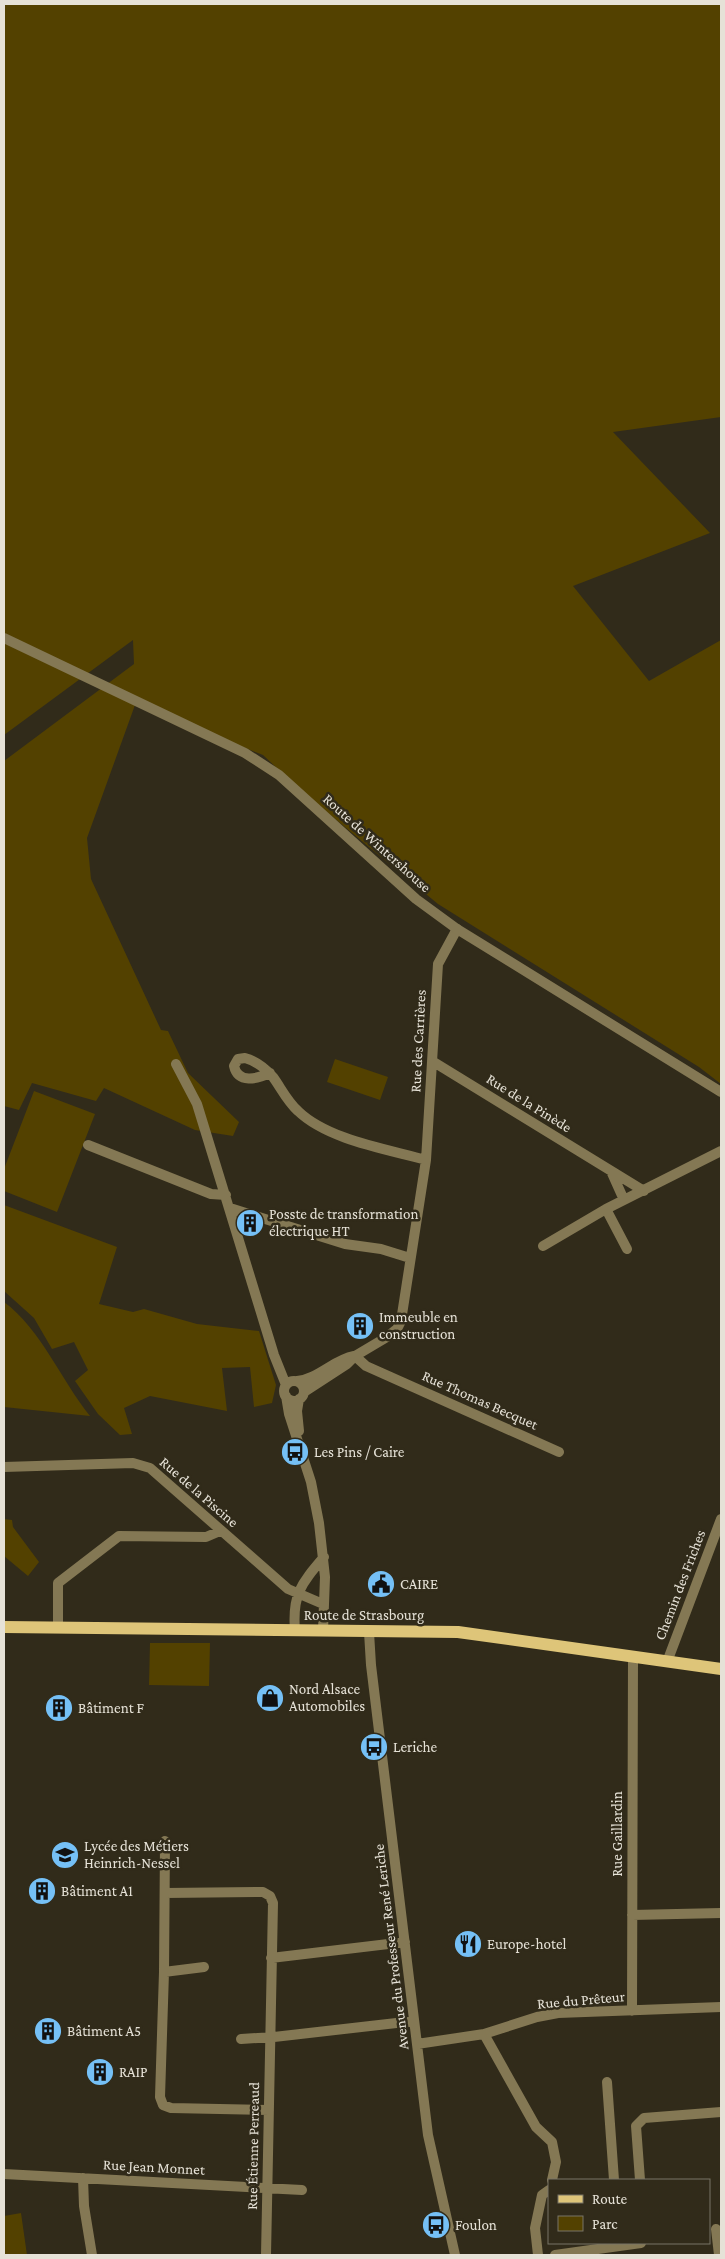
<svg xmlns="http://www.w3.org/2000/svg" width="725" height="2259" font-family="'Crimson Pro',serif">
  <rect width="100%" height="100%" fill="#312b1a"/>
  <path fill="#534100" d="M 4,4 L 721,4 L 721,417 L 613,432 L 710,533 L 573,586 L 649,681 L 721,640 L 721,1084 L 699,1067 L 438,904 L 300,790 L 263,755 L 135,705 L 87,838 L 91,879 L 161,1030 L 168,1031 L 188,1073 L 239,1122 L 233,1136 L 195,1130 L 104,1088 L 96,1101 L 32,1083 L 19,1110 L 4,1106 L 4,761 L 134,664 L 133,640 L 4,735 Z
    M 335,1059 L 388,1077 L 380,1100 L 327,1082 Z
    M 34,1091 L 95,1114 L 57,1212 L 4,1191 L 4,1169 Z
    M 4,1205 L 117,1247 L 99,1304 L 133,1312 L 144,1309 L 197,1324 L 259,1331 L 276,1385 L 272,1403 L 254,1407 L 250,1367 L 222,1368 L 227,1411 L 150,1396 L 124,1408 L 132,1434 L 120,1435 L 98,1414 L 75,1381 L 88,1370 L 74,1342 L 52,1349 L 34,1318 L 4,1291 Z
    M 4,1302 C 41,1329 61,1380 90,1416 L 4,1407 Z
    M 4,1519 L 12,1520 L 13,1527 L 39,1562 L 28,1576 L 4,1556 Z
    M 150,1643 L 210,1643 L 209,1686 L 149,1685 Z
    M 21,2213 L 27,2255 L 4,2255 L 4,2216 Z"/>
  <g fill="none" stroke-linecap="round" stroke-linejoin="round">
    <path stroke="#847854" stroke-width="10" d="M 432,1061 L 644,1191
      M 176,1064 L 197,1104 L 274,1355 L 286,1385
      M 270,1073 C 257,1079 238,1084 234,1066 L 238,1059 L 245,1058 C 256,1061 265,1068 273,1077 C 281,1088 287,1101 298,1111 C 328,1140 387,1149 426,1160
      M 88,1145 L 211,1194 L 226,1195
      M 611,1171 L 624,1200
      M 230,1208 L 345,1244 L 381,1249 L 410,1258
      M 606,1209 L 627,1249
      M 543,1246 L 606,1209 L 721,1151
      M 355,1356 L 366,1366 L 559,1452
      M 297,1381 C 318,1379 333,1360 354,1356
      M284 1391a10 10 0 1 1 20 0a10 10 0 1 1-20 0Z
      M 304,1392 L 347,1364 L 355,1356 L 387,1337 L 397,1329 L 401,1321 L 426,1160 L 438,964 L 457,929
      M 286,1396 L 289,1414 L 311,1482 L 319,1523 L 325,1577 L 323,1631
      M 299,1431 L 297,1411 L 299,1399
      M 4,1467 L 133,1463 L 150,1468 L 288,1589 L 323,1604
      M 58,1628 L 58,1583 L 119,1536 L 206,1537 L 220,1531
      M 295,1631 C 292,1594 301,1584 324,1557
      M 369,1632 L 371,1665 L 428,2135 L 455,2255
      M 667,1662 L 721,1519
      M 165,1841 L 164,1972 L 160,2097 L 163,2105 L 171,2108 L 269,2110
      M 165,1893 L 263,1892 L 270,1896 L 273,1903 L 266,2255
      M 632,1915 L 721,1913
      M 271,1958 L 405,1942
      M 164,1972 L 204,1967
      M 632,2011 L 633,1657
      M 484,2034 L 536,2127 L 552,2142 L 556,2162 L 552,2180
      M 241,2039 L 274,2037 L 414,2021
      M 417,2044 L 484,2034 L 537,2017 L 558,2013 L 721,2007
      M 607,2082 L 614,2180
      M 4,2174 L 302,2190
      M 83,2178 L 84,2206 L 92,2255
      M 640,2180 L 636,2126 L 644,2118 L 721,2112
      M 716,2229 L 719,2255
      M 538,2255 L 535,2228 L 542,2195 L 549,2190
      M 555,2255 L 641,2243"/>
    <path stroke="#847854" stroke-width="10" d="M 4,638 L 245,753 L 279,775 L 416,899 L 457,929 L 721,1092"/>
    <path stroke="#dec579" stroke-width="12" d="M 4,1627 L 458,1632 L 721,1669"/>
  </g>
  <defs>
    <symbol id="building-disc" viewBox="-11 -11 22 22"><circle r="9.5" fill="#75c0f6" stroke="#312b1a"/><path d="M-4-6H4V6H1V3H-1V6H-4ZM-2.5-4.3h1.7v1.8h-1.7ZM.8-4.3h1.7v1.8H.8ZM-2.5-1h1.7V.8h-1.7ZM.8-1h1.7V.8H.8Z" fill="#111"/></symbol>
    <symbol id="bus-disc" viewBox="-11 -11 22 22"><circle r="9.5" fill="#75c0f6" stroke="#312b1a"/><path d="M-5-6H5V4H4V6H2V4H-2V6H-4V4H-5ZM-3.5-4V0h7V-4ZM-3.5 1.2v1.5H-2V1.2ZM2 1.2v1.5H3.5V1.2Z" fill="#111"/></symbol>
    <symbol id="civic-disc" viewBox="-11 -11 22 22"><circle r="9.5" fill="#75c0f6" stroke="#312b1a"/><path d="M-.6-6.5H3V-4.5H.6V-3L4-1V1h2V6H-6V1h2V-1L-.6-3ZM-1.2 2.5V6h2.4V2.5Z" fill="#111"/></symbol>
    <symbol id="shop-disc" viewBox="-11 -11 22 22"><circle r="9.5" fill="#75c0f6" stroke="#312b1a"/><path d="M-5-2.5h2.3a2.7 3.5 0 0 1 5.4 0H5L5.5 6h-11ZM-1.5-2.5h3a1.5 2.3 0 0 0-3 0Z" fill="#111"/></symbol>
    <symbol id="school-disc" viewBox="-11 -11 22 22"><circle r="9.5" fill="#75c0f6" stroke="#312b1a"/><path d="M0-5L7-2L0 1L-7-2ZM-4 1L0 2.5L4 1V4Q0 6-4 4Z" fill="#111"/></symbol>
    <symbol id="restaurant-disc" viewBox="-11 -11 22 22"><circle r="9.5" fill="#75c0f6" stroke="#312b1a"/><path d="M-5-6h1v4h1v-4h1v4h1v-4h1v5L-1.5 .5V6h-2V.5L-5-1ZM5-6V6H3V1.5H1.5Q1.5-4 5-6Z" fill="#111"/></symbol>
  </defs>
  <g fill-rule="evenodd">
    <use href="#building-disc" x="234" y="1207" width="32" height="32"/>
    <use href="#building-disc" x="344" y="1310" width="32" height="32"/>
    <use href="#bus-disc" x="279" y="1436" width="32" height="32"/>
    <use href="#civic-disc" x="365" y="1568" width="32" height="32"/>
    <use href="#shop-disc" x="254" y="1682" width="32" height="32"/>
    <use href="#building-disc" x="43" y="1692" width="32" height="32"/>
    <use href="#bus-disc" x="358" y="1731" width="32" height="32"/>
    <use href="#school-disc" x="49" y="1839" width="32" height="32"/>
    <use href="#building-disc" x="26" y="1875" width="32" height="32"/>
    <use href="#restaurant-disc" x="452" y="1928" width="32" height="32"/>
    <use href="#building-disc" x="32" y="2015" width="32" height="32"/>
    <use href="#building-disc" x="84" y="2056" width="32" height="32"/>
    <use href="#bus-disc" x="420" y="2209" width="32" height="32"/>
  </g>
  <g text-anchor="middle" stroke-width="5" stroke-linejoin="round" paint-order="stroke">
    <g font-size="15" fill="#e6e2d7" stroke="#312b1a">
      <text transform="translate(377 843) rotate(42)" y="5">Route de Wintershouse</text>
      <text transform="translate(418 1041) rotate(-87)" y="5">Rue des Carrières</text>
      <text transform="translate(529 1103) rotate(32)" y="5">Rue de la Pinède</text>
      <text transform="translate(480 1400) rotate(24)" y="5">Rue Thomas Becquet</text>
      <text transform="translate(199 1492) rotate(41)" y="5">Rue de la Piscine</text>
      <text transform="translate(680 1585) rotate(-69)" y="5">Chemin des Friches</text>
      <text x="364" y="1620">Route de Strasbourg</text>
      <text transform="translate(617 1834) rotate(-90)" y="5">Rue Gaillardin</text>
      <text transform="translate(391 1947) rotate(-97)" y="5">Avenue du Professeur René Leriche</text>
      <text transform="translate(581 2000) rotate(-5)" y="5">Rue du Prêteur</text>
      <text transform="translate(253 2146) rotate(-89)" y="5">Rue Étienne Perreaud</text>
      <text transform="translate(154 2167) rotate(3)" y="5">Rue Jean Monnet</text>
    </g>
    <g font-size="15" fill="#e6e2d7" stroke="#312b1a" text-anchor="start">
      <text x="269" y="1219">Posste de transformation<tspan x="269" dy="17">électrique HT</tspan></text>
      <text x="379" y="1322">Immeuble en<tspan x="379" dy="17">construction</tspan></text>
      <text x="314" y="1457">Les Pins / Caire</text>
      <text x="400" y="1589">CAIRE</text>
      <text x="289" y="1694">Nord Alsace<tspan x="289" dy="17">Automobiles</tspan></text>
      <text x="78" y="1713">Bâtiment F</text>
      <text x="393" y="1752">Leriche</text>
      <text x="84" y="1851">Lycée des Métiers<tspan x="84" dy="17">Heinrich-Nessel</tspan></text>
      <text x="61" y="1896">Bâtiment A1</text>
      <text x="487" y="1949">Europe-hotel</text>
      <text x="67" y="2036">Bâtiment A5</text>
      <text x="119" y="2077">RAIP</text>
      <text x="455" y="2230">Foulon</text>
    </g>
  </g>
  <rect width="725" height="2259" fill="none" stroke="#e6e2d7" stroke-width="10"/>
  <rect x="548" y="2179" width="162" height="65" fill="#312b1a" stroke="#797466"/>
  <rect x="558" y="2195" width="25" height="8" fill="#dec579" stroke="#797466"/>
  <text x="592" y="2204" font-size="15" fill="#e6e2d7">Route</text>
  <rect x="558" y="2216" width="25" height="15" fill="#534100" stroke="#797466"/>
  <text x="592" y="2229" font-size="15" fill="#e6e2d7">Parc</text>
</svg>
